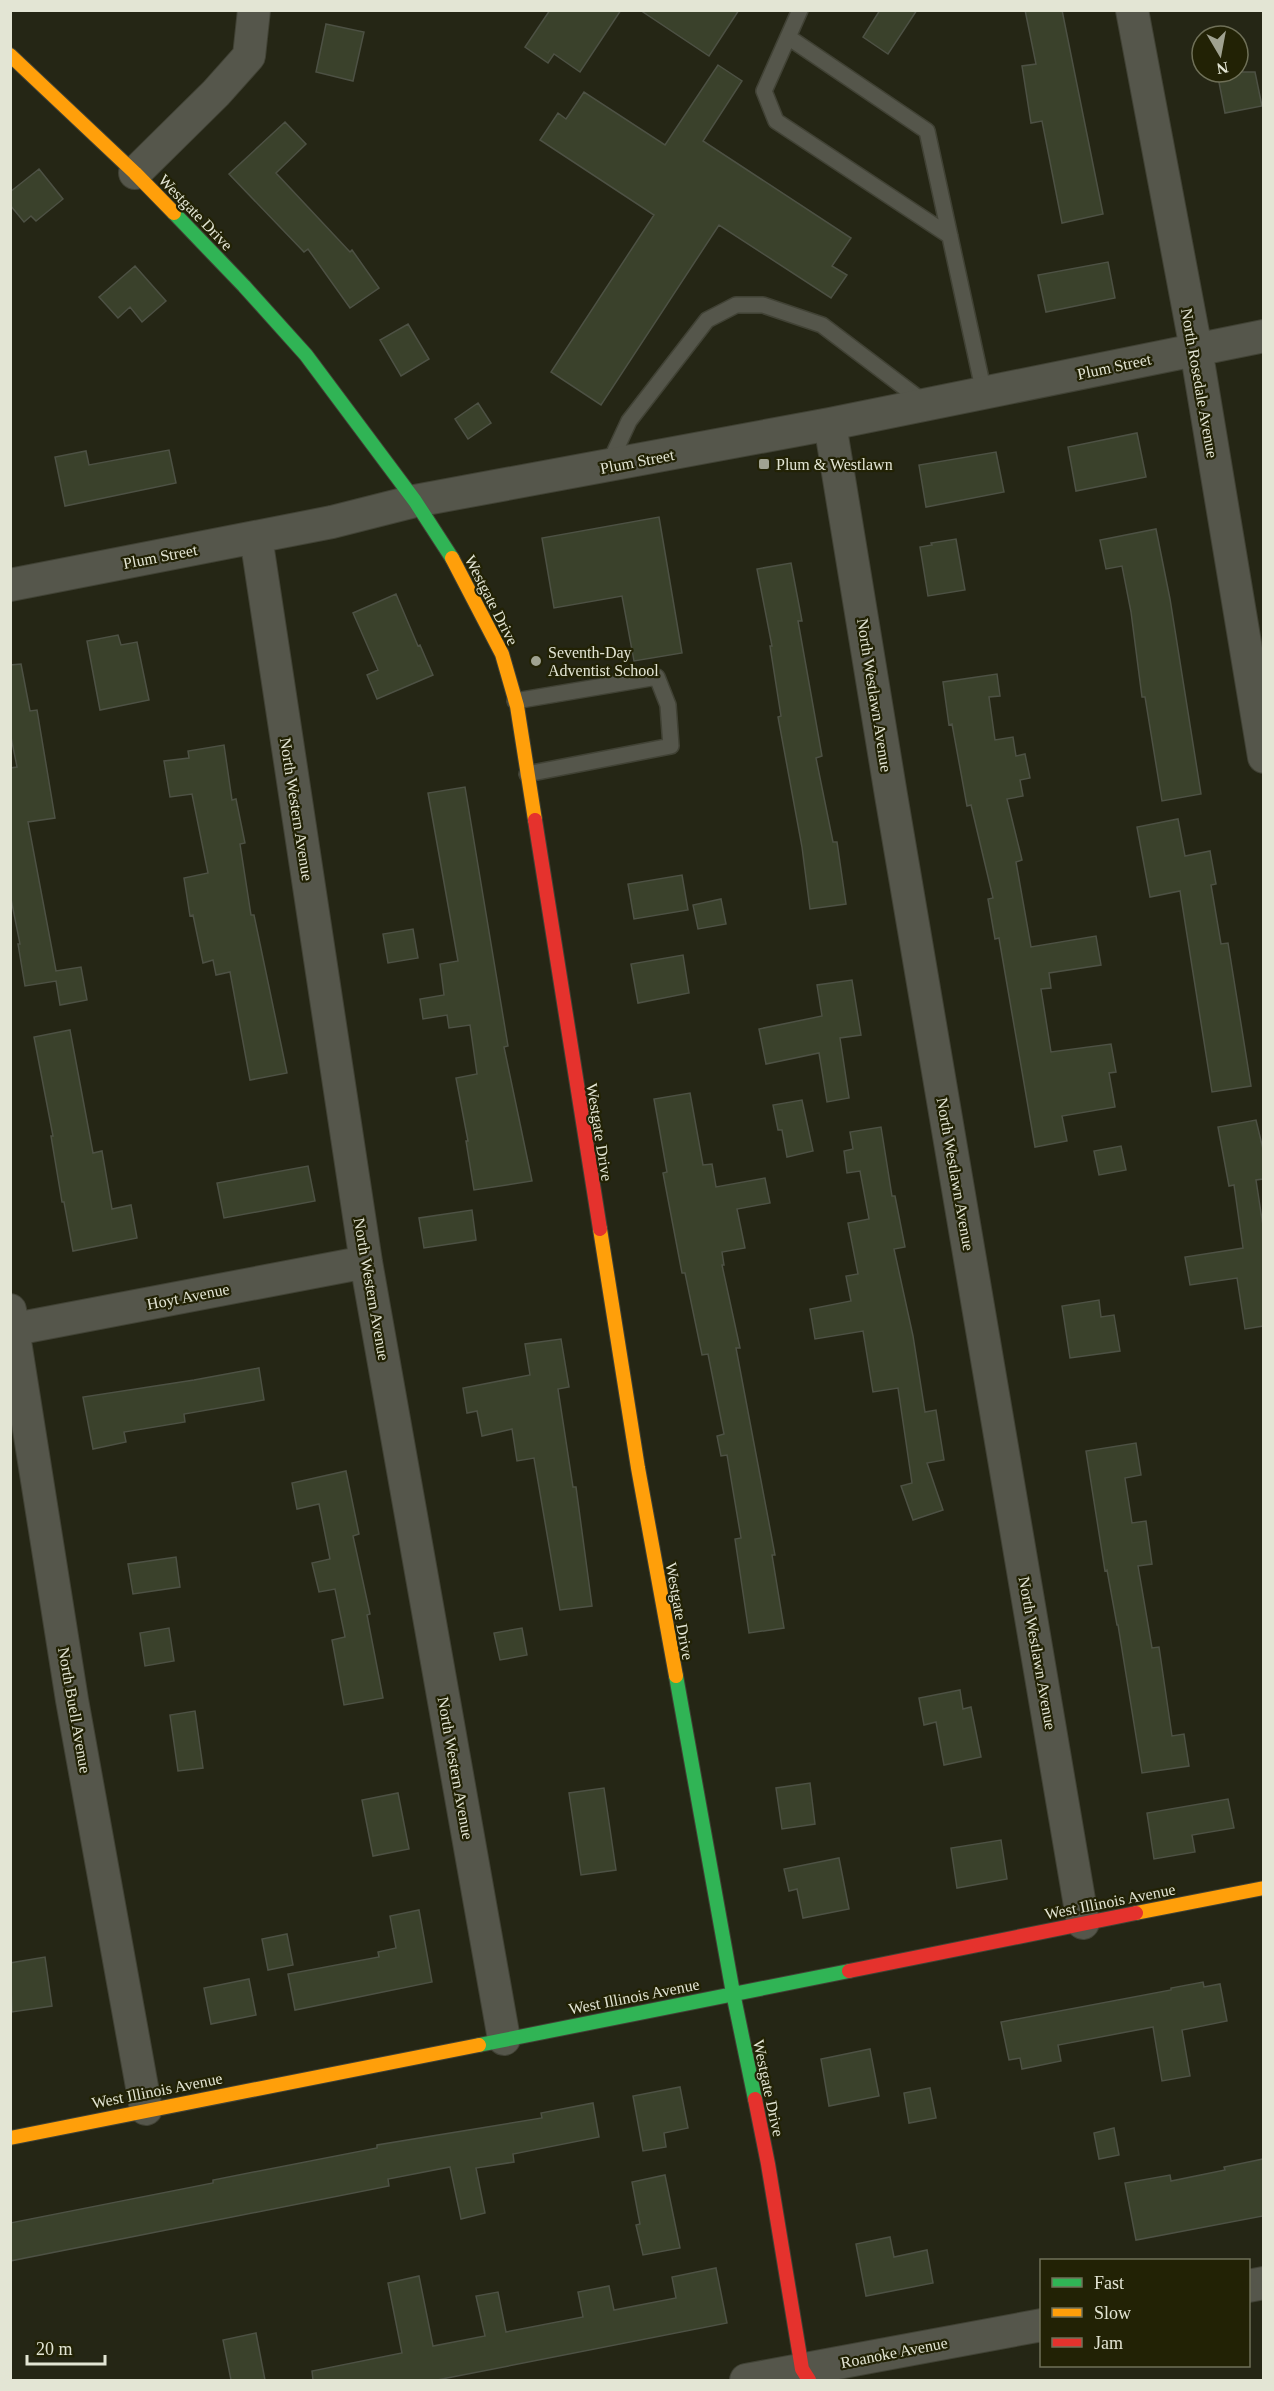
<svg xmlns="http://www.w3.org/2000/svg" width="1274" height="2391" font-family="'Times New Roman',serif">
  <rect width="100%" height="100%" fill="#252615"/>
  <path fill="#3a412b" stroke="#4d5144" stroke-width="1.5" d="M 550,10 L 621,10 L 580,72 L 554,54 L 548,63 L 525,47 Z
    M 640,10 L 739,10 L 709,56 Z
    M 880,10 L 917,10 L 888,54 L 863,37 Z
    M 1025,10 L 1062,10 L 1103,214 L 1062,223 L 1042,121 L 1031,123 L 1022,66 L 1036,64 Z
    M 326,24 L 364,32 L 353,81 L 316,72 Z
    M 718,65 L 742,81 L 703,141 L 851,238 L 832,266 L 847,275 L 831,298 L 719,225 L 601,405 L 551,372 L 654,215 L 540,140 L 558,113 L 566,119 L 584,92 L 665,145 Z
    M 1217,72 L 1255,72 L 1262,106 L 1225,113 Z
    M 285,122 L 306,144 L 276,173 L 350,252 L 352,250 L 379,288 L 350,308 L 308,249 L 304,252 L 229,174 Z
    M 39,169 L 63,199 L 36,221 L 31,216 L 24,222 L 10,205 L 10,192 Z
    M 1108,262 L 1115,298 L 1046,312 L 1038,275 Z
    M 135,266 L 166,301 L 142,322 L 130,307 L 118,318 L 99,297 Z
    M 408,324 L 429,359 L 401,376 L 380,340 Z
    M 478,403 L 491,423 L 468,439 L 455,419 Z
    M 1137,433 L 1146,477 L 1076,491 L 1068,447 Z
    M 169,450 L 176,483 L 65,506 L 55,457 L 86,451 L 89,465 Z
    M 996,452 L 1004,492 L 926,507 L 919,465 Z
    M 659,517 L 682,653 L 634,661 L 622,596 L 554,608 L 542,538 Z
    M 1156,529 L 1170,599 L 1201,794 L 1162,801 L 1145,697 L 1142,697 L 1131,612 L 1122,566 L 1106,569 L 1100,540 Z
    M 956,539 L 965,590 L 928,596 L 920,547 L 932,545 L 931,543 Z
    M 791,563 L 802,621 L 798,621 L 822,756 L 816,758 L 833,842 L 837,842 L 846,904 L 810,909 L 802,847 L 778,717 L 781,716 L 770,646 L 772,646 L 757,569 Z
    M 396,594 L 418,646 L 420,645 L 433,675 L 377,699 L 367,675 L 378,670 L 353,613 Z
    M 118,635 L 121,645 L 137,642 L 149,700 L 100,710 L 87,641 Z
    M 21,664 L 30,711 L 37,710 L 55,818 L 28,822 L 56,971 L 81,967 L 87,1000 L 60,1005 L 56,981 L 25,986 L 18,944 L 20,944 L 10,894 L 10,768 L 17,767 L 10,732 L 10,665 Z
    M 997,674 L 1000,696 L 989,697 L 995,740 L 1013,737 L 1016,756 L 1025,754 L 1030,778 L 1020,780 L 1023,796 L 1007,799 L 1022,860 L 1016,862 L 1031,947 L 1096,936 L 1101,965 L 1049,973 L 1051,988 L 1041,989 L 1051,1052 L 1111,1044 L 1116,1072 L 1109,1073 L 1115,1107 L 1062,1116 L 1067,1141 L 1035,1147 L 999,938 L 995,939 L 988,899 L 993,898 L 971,805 L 967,806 L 952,724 L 949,725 L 943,682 Z
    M 224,745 L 232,800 L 236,799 L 245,843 L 240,844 L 251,915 L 254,915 L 287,1073 L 250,1080 L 230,972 L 216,975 L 213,960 L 203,963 L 193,915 L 190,916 L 184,878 L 208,873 L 192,794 L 170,797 L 164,761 L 189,758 L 188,751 Z
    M 465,787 L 508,1046 L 504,1047 L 532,1181 L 474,1190 L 466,1141 L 468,1141 L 456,1078 L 477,1074 L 470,1025 L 449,1028 L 447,1015 L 423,1019 L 420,999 L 444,995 L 440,964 L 458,961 L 428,793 Z
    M 1178,819 L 1185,856 L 1210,851 L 1216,884 L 1211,885 L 1221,944 L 1228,943 L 1251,1086 L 1212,1092 L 1180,891 L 1150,897 L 1137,827 Z
    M 682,875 L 688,910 L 634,919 L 628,884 Z
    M 721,899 L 726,924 L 698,929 L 693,905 Z
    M 413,929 L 418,958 L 388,963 L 383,934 Z
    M 683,955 L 689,993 L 638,1003 L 631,964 Z
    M 852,980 L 861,1035 L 840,1038 L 849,1098 L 827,1102 L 819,1053 L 766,1064 L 759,1029 L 822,1016 L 817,985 Z
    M 70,1030 L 93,1153 L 102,1151 L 112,1209 L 131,1205 L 137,1238 L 73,1251 L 64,1202 L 62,1202 L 51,1136 L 53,1136 L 34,1037 Z
    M 690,1093 L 703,1165 L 712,1164 L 716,1187 L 765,1178 L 770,1203 L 737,1209 L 745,1248 L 722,1252 L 724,1265 L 722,1265 L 740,1348 L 736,1348 L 775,1555 L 772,1555 L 784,1628 L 749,1633 L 735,1539 L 741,1538 L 727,1455 L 721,1456 L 717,1436 L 724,1434 L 708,1354 L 702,1355 L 685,1273 L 682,1273 L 663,1173 L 667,1172 L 654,1099 Z
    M 802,1100 L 813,1151 L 787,1157 L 782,1130 L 778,1130 L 773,1105 Z
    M 1256,1120 L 1263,1149 L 1263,1179 L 1256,1180 L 1263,1226 L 1263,1326 L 1245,1329 L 1237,1278 L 1190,1285 L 1185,1257 L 1243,1248 L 1234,1185 L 1229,1186 L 1218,1127 Z
    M 881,1127 L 892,1196 L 895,1196 L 905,1247 L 894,1249 L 913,1336 L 925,1412 L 936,1410 L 944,1460 L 927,1463 L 943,1510 L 913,1520 L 901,1486 L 912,1483 L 898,1388 L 873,1392 L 863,1331 L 815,1339 L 810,1309 L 851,1301 L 846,1276 L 858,1274 L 848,1223 L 869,1219 L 860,1171 L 847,1173 L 844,1151 L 853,1149 L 850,1132 Z
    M 1121,1146 L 1126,1170 L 1099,1175 L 1094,1151 Z
    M 308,1166 L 315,1201 L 224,1218 L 217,1183 Z
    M 472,1210 L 476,1240 L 424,1248 L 419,1218 Z
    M 1099,1300 L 1101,1317 L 1114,1315 L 1120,1351 L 1070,1358 L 1062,1306 Z
    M 561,1339 L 569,1387 L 558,1389 L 573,1487 L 576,1487 L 592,1606 L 560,1610 L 534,1458 L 517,1461 L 512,1429 L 482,1436 L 477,1411 L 467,1413 L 463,1388 L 530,1375 L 525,1344 Z
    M 259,1368 L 264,1400 L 184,1414 L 185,1422 L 124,1432 L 126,1442 L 93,1449 L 83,1397 L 194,1380 Z
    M 1136,1443 L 1141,1475 L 1125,1478 L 1132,1523 L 1146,1521 L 1152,1564 L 1138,1566 L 1152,1648 L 1159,1647 L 1172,1736 L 1184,1734 L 1189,1766 L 1142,1773 L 1118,1625 L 1117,1625 L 1107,1570 L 1105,1571 L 1086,1451 Z
    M 346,1471 L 359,1534 L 353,1536 L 370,1614 L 367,1615 L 383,1698 L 344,1705 L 332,1640 L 345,1637 L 335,1589 L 319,1592 L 312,1563 L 330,1559 L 319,1504 L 297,1509 L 292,1483 Z
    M 176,1557 L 180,1587 L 133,1594 L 128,1564 Z
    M 169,1628 L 174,1661 L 145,1666 L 140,1633 Z
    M 522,1628 L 527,1655 L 500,1660 L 494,1633 Z
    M 960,1690 L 963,1709 L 971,1707 L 981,1757 L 944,1765 L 936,1722 L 924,1725 L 919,1698 Z
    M 195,1711 L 203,1768 L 178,1771 L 170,1715 Z
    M 810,1783 L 815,1824 L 782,1829 L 776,1788 Z
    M 604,1788 L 616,1870 L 581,1875 L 569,1793 Z
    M 398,1793 L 409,1849 L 373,1856 L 362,1800 Z
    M 1228,1799 L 1234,1828 L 1192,1835 L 1195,1852 L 1154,1859 L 1147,1813 Z
    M 1001,1840 L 1007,1879 L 957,1888 L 951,1848 Z
    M 839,1858 L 849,1909 L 803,1918 L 797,1889 L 789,1891 L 784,1869 Z
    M 419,1910 L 432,1982 L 295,2010 L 288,1974 L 379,1957 L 378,1952 L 396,1948 L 390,1916 Z
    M 287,1934 L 293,1965 L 268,1970 L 262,1939 Z
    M 45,1957 L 52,2006 L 12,2012 L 10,1963 Z
    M 249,1979 L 256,2015 L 211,2024 L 204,1988 Z
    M 1203,1982 L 1204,1987 L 1220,1984 L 1227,2021 L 1182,2030 L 1190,2076 L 1162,2081 L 1153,2027 L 1058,2045 L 1061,2061 L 1022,2069 L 1020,2058 L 1009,2060 L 1001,2022 L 1171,1990 L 1171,1988 Z
    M 870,2049 L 879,2096 L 829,2106 L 821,2059 Z
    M 680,2087 L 688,2128 L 664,2133 L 666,2147 L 643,2151 L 633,2096 Z
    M 930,2088 L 936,2118 L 909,2123 L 904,2093 Z
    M 593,2103 L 599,2137 L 513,2154 L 514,2162 L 476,2168 L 485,2213 L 461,2219 L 450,2167 L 388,2179 L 389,2186 L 10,2261 L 10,2223 L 213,2183 L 213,2180 L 377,2148 L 377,2145 L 542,2118 L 541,2113 Z
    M 1114,2128 L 1119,2155 L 1099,2159 L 1094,2133 Z
    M 1263,2159 L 1263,2216 L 1136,2240 L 1125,2183 L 1170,2175 L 1171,2181 L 1225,2170 L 1224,2167 Z
    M 665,2175 L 680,2248 L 643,2255 L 636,2225 L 640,2224 L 632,2182 Z
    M 890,2237 L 894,2257 L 927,2250 L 933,2283 L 866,2296 L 856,2244 Z
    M 716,2268 L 727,2323 L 437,2380 L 313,2380 L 312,2371 L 402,2353 L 388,2283 L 419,2276 L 433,2346 L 485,2336 L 476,2296 L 498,2292 L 506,2332 L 583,2317 L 578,2292 L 609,2286 L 614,2310 L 676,2298 L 672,2277 Z
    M 256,2333 L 265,2380 L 231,2380 L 223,2340 Z"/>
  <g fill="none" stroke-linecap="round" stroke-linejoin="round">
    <defs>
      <path id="lane" d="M 800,10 L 764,91 L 776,121 L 950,236
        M 788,37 L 927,131 L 984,393
        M 609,464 L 629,421 L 707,320 L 736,305 L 763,305 L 822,325 L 925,403
        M 515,701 L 657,677 L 668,705 L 671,746 L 527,774"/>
      <path id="street" d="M 1132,10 L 1196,349 L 1264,757
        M 135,173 L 216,93 L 249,56 L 254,10
        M 830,424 L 891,795 L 1083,1923
        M 256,537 L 366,1262 L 504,2039
        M 10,585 L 332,522 L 415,501 L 830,424 L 1264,336
        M 10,1310 L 72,1700 L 146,2109
        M 10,1330 L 366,1262
        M 1248,2286 L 1264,2283
        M 746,2380 L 1042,2325"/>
      <path id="fast" d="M 174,213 L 244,286 L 306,355 L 415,501 L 452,558
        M 676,1676 L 733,1993 L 755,2099
        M 479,2045 L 849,1971"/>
      <path id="slow" d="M 10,55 L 135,173 L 174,213
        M 452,558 L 502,654 L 517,706 L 535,820
        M 600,1229 L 638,1468 L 676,1676
        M 1136,1913 L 1264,1888
        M 10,2138 L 479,2045"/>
      <path id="jam" d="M 535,820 L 600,1229
        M 849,1971 L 1136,1913
        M 755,2099 L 768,2164 L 802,2369 L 809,2380"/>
    </defs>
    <use href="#lane" stroke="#414235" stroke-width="18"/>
    <use href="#street" stroke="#414235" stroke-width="34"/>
    <use href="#fast" stroke="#414235" stroke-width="16"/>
    <use href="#slow" stroke="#414235" stroke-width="16"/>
    <use href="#jam" stroke="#414235" stroke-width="16"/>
    <use href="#lane" stroke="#55564b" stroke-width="15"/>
    <use href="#street" stroke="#55564b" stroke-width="32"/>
    <use href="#fast" stroke="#30b455" stroke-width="14"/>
    <use href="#slow" stroke="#ff9f0a" stroke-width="14"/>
    <use href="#jam" stroke="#e5322d" stroke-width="14"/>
  </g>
  <g fill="#a0a291" stroke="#222205" stroke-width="2">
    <rect x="758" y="458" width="12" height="12" rx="3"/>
    <circle cx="536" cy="661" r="6"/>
  </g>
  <g text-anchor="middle" stroke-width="4.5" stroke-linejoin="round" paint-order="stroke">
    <g font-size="16" fill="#e3e5d4" stroke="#222205">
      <text transform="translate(196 212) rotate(46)" y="6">Westgate Drive</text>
      <text transform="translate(1114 366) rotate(-12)" y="6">Plum Street</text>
      <text transform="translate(1200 383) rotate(80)" y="6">North Rosedale Avenue</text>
      <text transform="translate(637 461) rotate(-11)" y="6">Plum Street</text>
      <text transform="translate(160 556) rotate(-11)" y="6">Plum Street</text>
      <text transform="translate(492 600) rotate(63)" y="6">Westgate Drive</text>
      <text transform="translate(875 695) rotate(81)" y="6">North Westlawn Avenue</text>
      <text transform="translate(297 809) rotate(81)" y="6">North Western Avenue</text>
      <text transform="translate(600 1132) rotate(81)" y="6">Westgate Drive</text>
      <text transform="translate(956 1174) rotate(80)" y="6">North Westlawn Avenue</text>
      <text transform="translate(372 1289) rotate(80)" y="6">North Western Avenue</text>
      <text transform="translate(188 1296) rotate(-11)" y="6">Hoyt Avenue</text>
      <text transform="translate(680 1611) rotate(80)" y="6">Westgate Drive</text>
      <text transform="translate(1038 1653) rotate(80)" y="6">North Westlawn Avenue</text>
      <text transform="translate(75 1710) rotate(80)" y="6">North Buell Avenue</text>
      <text transform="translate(456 1768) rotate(80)" y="6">North Western Avenue</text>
      <text transform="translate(1110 1901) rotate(-11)" y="6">West Illinois Avenue</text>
      <text transform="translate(634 1996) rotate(-11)" y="6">West Illinois Avenue</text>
      <text transform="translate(769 2088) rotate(78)" y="6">Westgate Drive</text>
      <text transform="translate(157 2090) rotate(-11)" y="6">West Illinois Avenue</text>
      <text transform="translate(894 2352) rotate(-11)" y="6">Roanoke Avenue</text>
    </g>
    <g font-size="16" fill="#e3e5d4" stroke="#222205" text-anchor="start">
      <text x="776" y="470">Plum &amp; Westlawn</text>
      <text x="548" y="658">Seventh-Day<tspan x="548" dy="18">Adventist School</tspan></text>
    </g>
  </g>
  <rect width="1274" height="2391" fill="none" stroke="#e3e5d4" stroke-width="24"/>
  <rect x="1040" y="2259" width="210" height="108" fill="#222205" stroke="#6f7058" stroke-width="1.5"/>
  <rect x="1052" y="2278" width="30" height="9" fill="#30b455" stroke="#6f7058" stroke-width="1.5"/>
  <text x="1094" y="2289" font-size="18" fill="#e3e5d4">Fast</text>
  <rect x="1052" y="2308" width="30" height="9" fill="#ff9f0a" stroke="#6f7058" stroke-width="1.5"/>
  <text x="1094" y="2319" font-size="18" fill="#e3e5d4">Slow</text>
  <rect x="1052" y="2338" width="30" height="9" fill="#e5322d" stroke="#6f7058" stroke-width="1.5"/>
  <text x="1094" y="2349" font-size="18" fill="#e3e5d4">Jam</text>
  <g transform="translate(1220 54) rotate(170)"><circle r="28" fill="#222205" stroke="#6f7058" stroke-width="1.5"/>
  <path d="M0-4.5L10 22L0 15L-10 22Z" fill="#a0a291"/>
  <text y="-9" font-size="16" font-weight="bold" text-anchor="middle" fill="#e3e5d4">N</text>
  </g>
  <path d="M27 2355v9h78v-9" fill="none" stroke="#e3e5d4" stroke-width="3"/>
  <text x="36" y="2355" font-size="18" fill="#e3e5d4" stroke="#222205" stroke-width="4.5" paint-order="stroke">20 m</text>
</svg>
